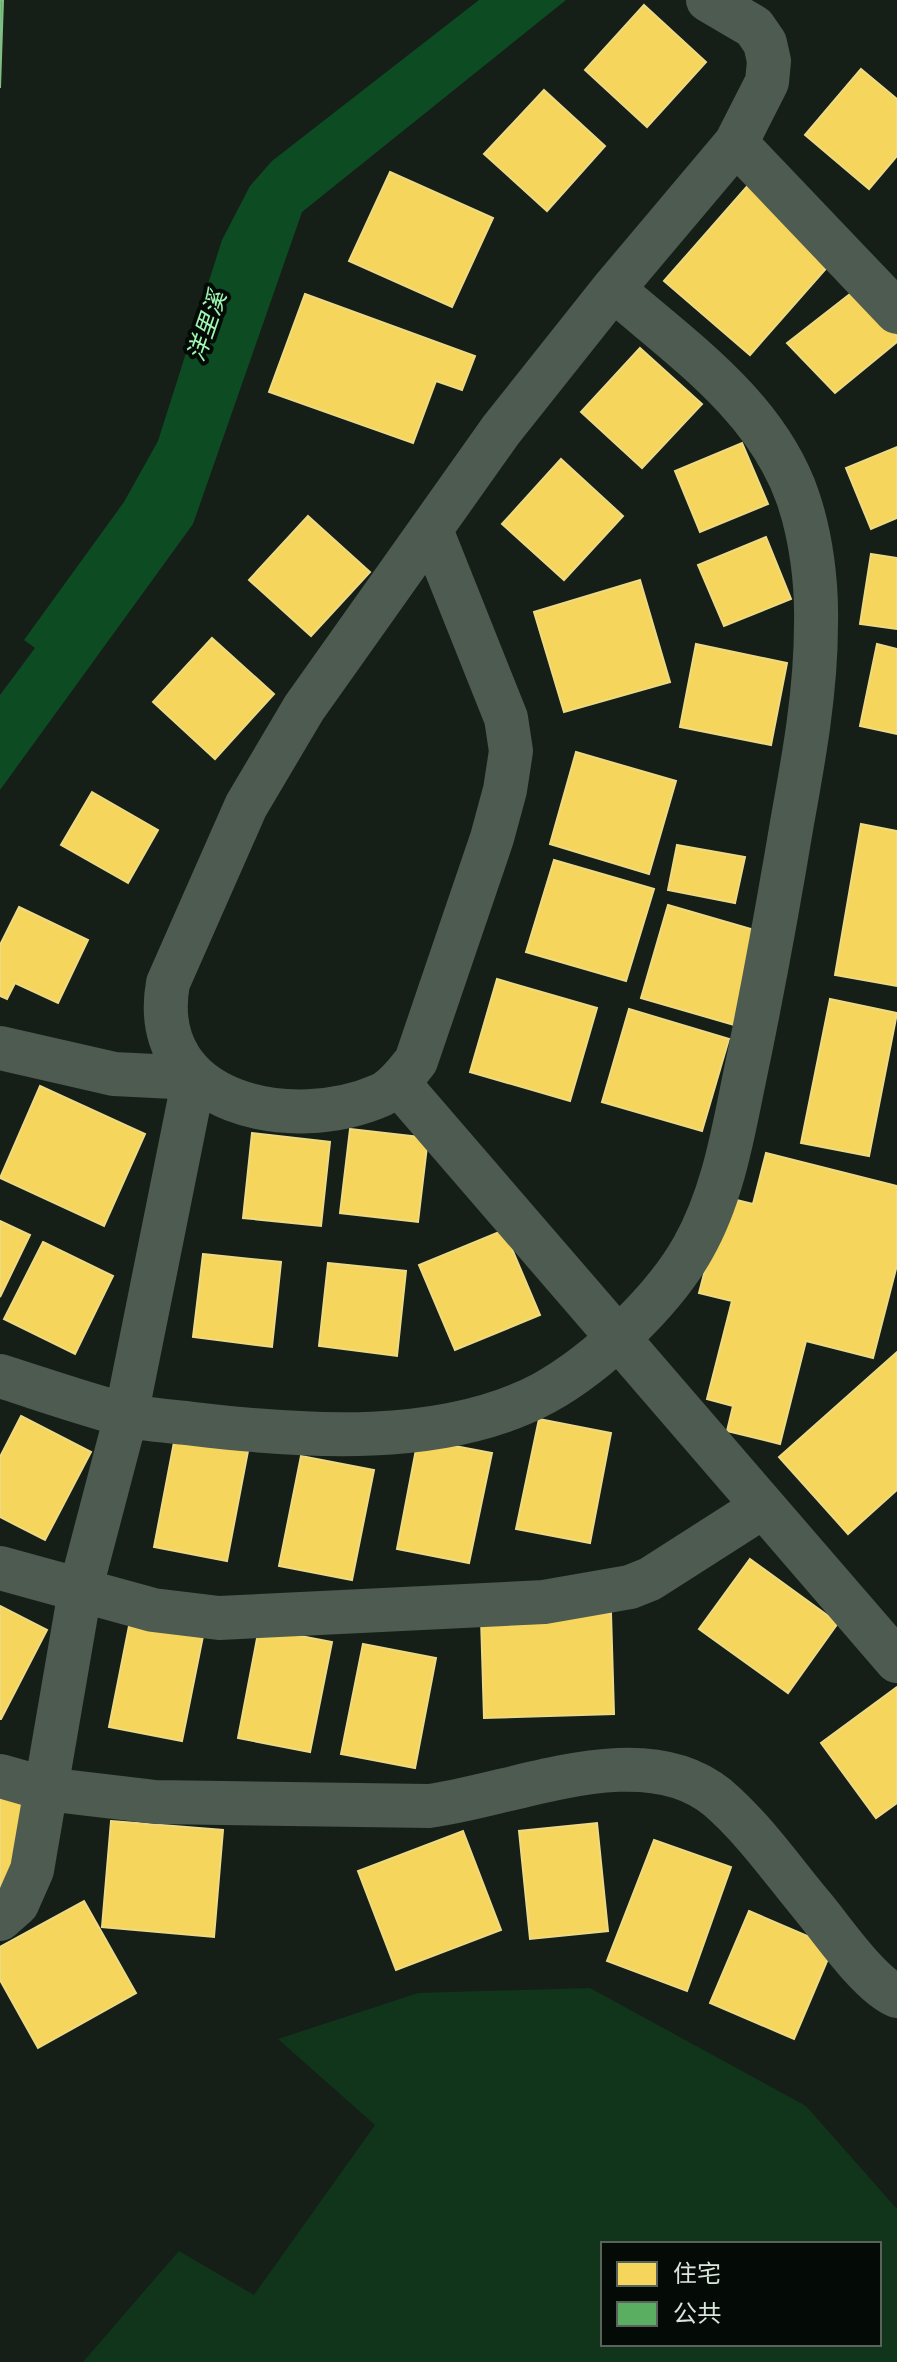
<svg xmlns="http://www.w3.org/2000/svg" width="897" height="2362" font-family="Lato,'Noto Sans SC',sans-serif">
  <rect width="100%" height="100%" fill="#151f17"/>
  <path fill="#10351a" fill-rule="evenodd" d="M 590,1988 L 806,2106 L 897,2209 L 897,2362 L 83,2362 L 179,2251 L 254,2295 L 375,2125 L 278,2039 L 418,1993 ZM 603,2244 L 879,2244 L 879,2344 L 603,2344 Z"/>
  <path fill="#0d4c23" d="M 479,0 L 566,0 L 302,212 L 193,524 L 0,790 L 0,695 L 35,648 L 24,640 L 124,502 L 158,441 L 222,240 L 250,186 L 272,161 Z"/>
  <path fill="#f6d55c" stroke="#eeda82" stroke-width="2" d="M 644,5 L 706,62 L 647,127 L 585,70 Z
    M 861,69 L 897,99 L 897,156 L 869,189 L 805,135 Z
    M 544,90 L 605,146 L 547,211 L 484,154 Z
    M 390,172 L 493,218 L 452,307 L 349,261 Z
    M 751,182 L 837,256 L 750,355 L 664,281 Z
    M 855,290 L 897,336 L 897,342 L 835,393 L 787,343 Z
    M 305,294 L 475,356 L 462,390 L 436,381 L 413,443 L 269,392 Z
    M 640,348 L 702,404 L 642,468 L 581,412 Z
    M 742,443 L 768,504 L 700,532 L 675,471 Z
    M 897,447 L 897,518 L 871,529 L 846,468 Z
    M 561,459 L 623,516 L 564,580 L 502,524 Z
    M 308,516 L 370,572 L 311,636 L 249,580 Z
    M 766,537 L 791,599 L 724,626 L 698,565 Z
    M 871,554 L 897,558 L 897,629 L 860,624 Z
    M 640,580 L 670,682 L 564,712 L 534,612 Z
    M 212,638 L 274,694 L 215,759 L 153,702 Z
    M 696,644 L 787,663 L 771,745 L 680,727 Z
    M 877,644 L 897,649 L 897,734 L 860,726 Z
    M 576,752 L 676,781 L 649,874 L 550,844 Z
    M 92,792 L 158,830 L 128,883 L 61,845 Z
    M 861,824 L 897,831 L 897,986 L 835,975 Z
    M 677,845 L 745,857 L 735,903 L 668,890 Z
    M 554,860 L 654,889 L 626,981 L 526,952 Z
    M 668,905 L 768,934 L 741,1027 L 641,998 Z
    M 19,907 L 88,940 L 58,1003 L 15,983 L 7,999 L 0,996 L 0,945 Z
    M 497,979 L 597,1008 L 570,1101 L 470,1072 Z
    M 830,999 L 897,1013 L 869,1156 L 801,1143 Z
    M 629,1009 L 729,1039 L 702,1131 L 602,1102 Z
    M 40,1086 L 145,1134 L 104,1226 L 0,1178 Z
    M 350,1129 L 428,1138 L 418,1222 L 340,1213 Z
    M 252,1133 L 330,1142 L 321,1226 L 243,1218 Z
    M 766,1153 L 897,1186 L 897,1265 L 873,1358 L 806,1341 L 780,1444 L 727,1431 L 733,1406 L 707,1399 L 732,1301 L 699,1293 L 724,1197 L 753,1204 Z
    M 0,1221 L 30,1235 L 0,1297 Z
    M 504,1230 L 540,1315 L 455,1350 L 419,1265 Z
    M 43,1242 L 113,1276 L 75,1354 L 4,1319 Z
    M 203,1254 L 281,1262 L 272,1347 L 193,1337 Z
    M 328,1263 L 406,1271 L 397,1356 L 319,1346 Z
    M 897,1352 L 897,1490 L 848,1534 L 779,1457 Z
    M 21,1416 L 91,1452 L 45,1540 L 0,1517 L 0,1457 Z
    M 539,1419 L 611,1433 L 590,1543 L 516,1529 Z
    M 175,1437 L 248,1451 L 227,1561 L 154,1547 Z
    M 418,1439 L 492,1453 L 469,1563 L 397,1549 Z
    M 301,1456 L 374,1470 L 352,1580 L 279,1566 Z
    M 750,1559 L 838,1623 L 788,1693 L 699,1629 Z
    M 0,1606 L 47,1630 L 1,1719 L 0,1719 Z
    M 611,1613 L 614,1714 L 484,1718 L 481,1618 Z
    M 131,1616 L 204,1631 L 182,1741 L 109,1727 Z
    M 259,1628 L 332,1642 L 310,1752 L 238,1738 Z
    M 363,1644 L 436,1658 L 415,1768 L 341,1754 Z
    M 897,1687 L 897,1803 L 876,1818 L 821,1743 Z
    M 0,1793 L 39,1810 L 0,1894 Z
    M 111,1821 L 223,1830 L 214,1937 L 102,1927 Z
    M 597,1823 L 608,1931 L 530,1939 L 519,1831 Z
    M 463,1831 L 501,1930 L 396,1970 L 358,1871 Z
    M 654,1840 L 731,1867 L 687,1991 L 607,1961 Z
    M 84,1901 L 136,1993 L 38,2048 L 0,1980 L 0,1947 Z
    M 749,1911 L 833,1947 L 794,2039 L 710,2003 Z"/>
  <path fill="#5aae61" stroke="#80be86" stroke-width="2" d="M 0,0 L 3,0 L 0,88 Z"/>
  <g fill="none" stroke-linecap="round" stroke-linejoin="round">
    <path stroke="#4d5b50" stroke-width="44" d="M 736,143 L 897,312
      M 431,530 L 506,718 L 511,751 L 505,790 L 492,838 L 416,1061 C 406,1073 396,1088 381,1095 C 293,1134 146,1106 168,983 L 246,806 L 304,708 L 501,430 L 613,289 L 736,143 L 767,82 L 769,61 L 765,43 L 754,27 L 708,0
      M 0,1048 L 114,1074 L 194,1078 L 126,1416 L 80,1591 L 32,1870 L 17,1904 L 0,1919
      M 398,1083 L 897,1661
      M 0,1376 C 41,1389 81,1403 122,1414 C 145,1420 171,1421 194,1424 C 303,1437 444,1447 544,1393 C 598,1363 663,1301 693,1248 C 726,1190 735,1120 749,1056 C 765,978 779,901 792,823 C 804,757 816,691 816,624 C 817,583 811,536 798,498 C 767,407 682,349 613,289
      M 0,1568 L 153,1610 L 219,1618 L 544,1602 L 630,1587 L 650,1579 L 761,1508
      M 0,1776 L 46,1789 L 155,1802 L 429,1806 C 515,1795 643,1735 718,1798 C 754,1829 783,1871 814,1908 C 834,1932 869,1984 897,1996"/>
  </g>
  <g text-anchor="middle" stroke-width="8" stroke-linejoin="round" paint-order="stroke">
    <g font-size="24" font-style="italic" fill="#a0f8b2" stroke="#040a05">
      <text transform="translate(207 326) rotate(-71)" y="8">洋里溪</text>
    </g>
  </g>
  <rect x="601" y="2242" width="280" height="104" fill="#040a05" stroke="#5a625b" stroke-width="2"/>
  <rect x="617" y="2262" width="40" height="24" fill="#f6d55c" stroke="#5a625b" stroke-width="2"/>
  <text x="673" y="2282" font-size="24" fill="#dae5db">住宅</text>
  <rect x="617" y="2302" width="40" height="24" fill="#5aae61" stroke="#5a625b" stroke-width="2"/>
  <text x="673" y="2322" font-size="24" fill="#dae5db">公共</text>
</svg>
